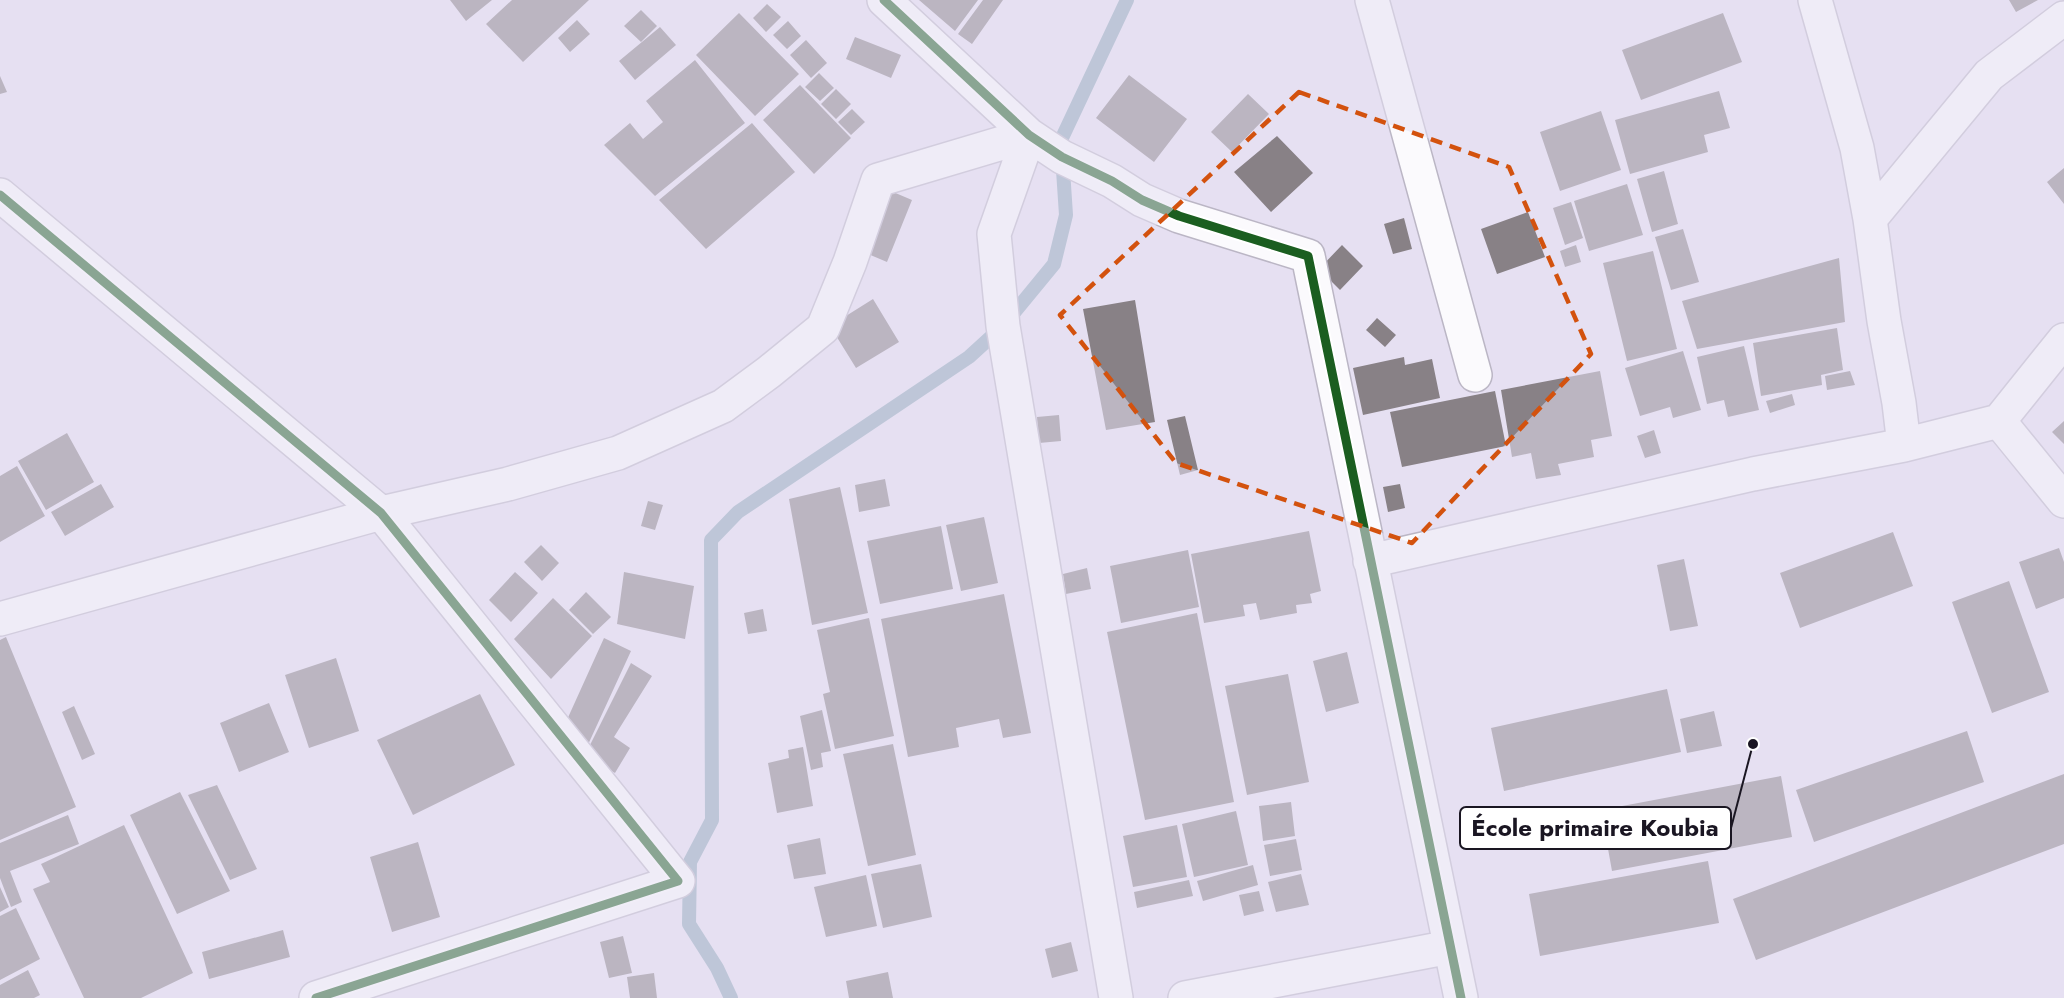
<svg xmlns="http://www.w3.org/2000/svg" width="2064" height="998" font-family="Jost,sans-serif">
  <rect width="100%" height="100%" fill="#e6e0f2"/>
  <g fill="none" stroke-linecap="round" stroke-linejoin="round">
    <path stroke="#8ea7b8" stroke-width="14" d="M 731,998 L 717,968 L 689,924 L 690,862 L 712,820 L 711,540 L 738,512 L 969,357 L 1003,326 L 1054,264 L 1066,215 L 1061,140 L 1127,0"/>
  </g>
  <path fill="#888186" d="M 450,0 L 492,0 L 466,21 Z
    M 512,0 L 589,0 L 523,62 L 486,24 Z
    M 919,0 L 978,0 L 955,31 Z
    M 983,0 L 1003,0 L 972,44 L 958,34 Z
    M 2009,0 L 2038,0 L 2016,12 Z
    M 767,4 L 781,17 L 766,32 L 753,18 Z
    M 641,10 L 657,26 L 641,42 L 624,26 Z
    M 739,13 L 799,74 L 755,116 L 696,55 Z
    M 1723,13 L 1742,62 L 1641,100 L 1622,50 Z
    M 577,20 L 590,34 L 570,52 L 558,38 Z
    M 788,21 L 801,36 L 787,49 L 773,35 Z
    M 660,27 L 676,45 L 635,80 L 619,61 Z
    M 855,37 L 901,55 L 891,78 L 846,59 Z
    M 806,40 L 827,63 L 811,78 L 790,55 Z
    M 695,60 L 745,123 L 655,196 L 604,145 L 630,123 L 643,139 L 663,122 L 646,101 Z
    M 819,73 L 834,88 L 820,101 L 805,87 Z
    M 1129,75 L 1187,119 L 1154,162 L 1096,118 Z
    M 0,76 L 7,92 L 0,94 Z
    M 800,85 L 851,138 L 814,174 L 763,120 Z
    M 836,89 L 851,104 L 836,119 L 821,104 Z
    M 1719,91 L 1730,128 L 1704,135 L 1708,152 L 1630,174 L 1615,120 Z
    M 1248,94 L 1269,114 L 1232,152 L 1211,132 Z
    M 852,109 L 865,122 L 851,135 L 838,122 Z
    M 1601,111 L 1621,170 L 1560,191 L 1540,132 Z
    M 752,123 L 795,172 L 706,249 L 659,200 Z
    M 1277,136 L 1313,173 L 1271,212 L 1234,172 Z
    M 2064,168 L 2064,204 L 2047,182 Z
    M 1664,171 L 1678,224 L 1652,232 L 1637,179 Z
    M 1627,184 L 1643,235 L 1589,251 L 1574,201 Z
    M 886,189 L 912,200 L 887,262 L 861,251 Z
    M 1571,202 L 1583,238 L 1565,245 L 1553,208 Z
    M 1528,212 L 1545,257 L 1497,274 L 1481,229 Z
    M 1404,218 L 1412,249 L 1393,254 L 1384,224 Z
    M 1683,229 L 1699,282 L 1671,290 L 1655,237 Z
    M 1342,245 L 1363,266 L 1340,290 L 1319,269 Z
    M 1576,245 L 1581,262 L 1565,267 L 1560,251 Z
    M 1653,251 L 1677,349 L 1627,361 L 1603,263 Z
    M 1839,258 L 1845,322 L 1697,349 L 1682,301 Z
    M 873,299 L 899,342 L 856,368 L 830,326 Z
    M 1135,300 L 1155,422 L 1106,430 L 1083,309 Z
    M 1377,318 L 1396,335 L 1385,347 L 1366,330 Z
    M 1837,328 L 1843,370 L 1821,375 L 1822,385 L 1761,396 L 1753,343 Z
    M 1744,346 L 1759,410 L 1728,417 L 1724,400 L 1707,404 L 1697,357 Z
    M 1683,351 L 1701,410 L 1673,418 L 1670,407 L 1640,416 L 1625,368 Z
    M 1404,357 L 1405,365 L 1432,359 L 1440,398 L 1363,415 L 1353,368 Z
    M 1600,371 L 1612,436 L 1591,440 L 1594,457 L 1558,464 L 1561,475 L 1536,479 L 1531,453 L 1512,457 L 1501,390 Z
    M 1850,371 L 1855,385 L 1827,390 L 1825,376 Z
    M 1495,391 L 1506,446 L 1402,467 L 1390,412 Z
    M 1792,394 L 1795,405 L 1770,413 L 1766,401 Z
    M 1059,415 L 1061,441 L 1039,443 L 1037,417 Z
    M 1185,416 L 1198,470 L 1180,475 L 1167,420 Z
    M 2064,421 L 2064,444 L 2052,432 Z
    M 1654,430 L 1661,453 L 1645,458 L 1637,436 Z
    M 67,433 L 94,482 L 46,510 L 18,461 Z
    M 17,466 L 45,516 L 0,542 L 0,476 Z
    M 885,479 L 890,506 L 859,512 L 855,485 Z
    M 101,484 L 114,507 L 65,536 L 51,512 Z
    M 1400,484 L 1405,508 L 1388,512 L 1383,487 Z
    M 840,487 L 868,613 L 812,625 L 789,499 Z
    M 648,501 L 663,505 L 655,530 L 641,526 Z
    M 984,517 L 998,583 L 961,591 L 946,525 Z
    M 941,526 L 953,589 L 880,604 L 867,541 Z
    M 1309,531 L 1321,591 L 1310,594 L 1312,603 L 1296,605 L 1297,613 L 1260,620 L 1256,603 L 1243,605 L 1245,616 L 1204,623 L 1191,554 Z
    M 1893,532 L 1913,586 L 1800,628 L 1780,573 Z
    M 541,545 L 559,563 L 542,581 L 524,562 Z
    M 2059,548 L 2064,562 L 2064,598 L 2036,609 L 2019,562 Z
    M 1188,550 L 1199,607 L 1121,623 L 1110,566 Z
    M 1684,559 L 1698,626 L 1670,631 L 1657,565 Z
    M 1087,568 L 1091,589 L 1066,594 L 1063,574 Z
    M 515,572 L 538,593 L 511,622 L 489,600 Z
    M 624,572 L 694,586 L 685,639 L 617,624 Z
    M 2009,581 L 2049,692 L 1992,713 L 1952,602 Z
    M 586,592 L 611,617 L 593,634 L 569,610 Z
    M 1004,594 L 1031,733 L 1003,738 L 999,719 L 956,728 L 959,747 L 908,757 L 881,619 Z
    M 553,598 L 592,636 L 551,679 L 514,639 Z
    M 763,609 L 767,631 L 748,634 L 744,613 Z
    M 1197,613 L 1234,802 L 1145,820 L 1107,632 Z
    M 869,618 L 894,736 L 835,749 L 823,694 L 830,692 L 817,630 Z
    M 6,637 L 76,807 L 0,840 L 0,640 Z
    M 604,638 L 631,651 L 586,749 L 561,733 Z
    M 1347,652 L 1359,703 L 1326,712 L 1313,661 Z
    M 336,658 L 359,731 L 309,748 L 285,675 Z
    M 631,663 L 652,676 L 614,737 L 630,748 L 615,773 L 585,755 Z
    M 1288,674 L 1309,782 L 1247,795 L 1225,686 Z
    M 1667,689 L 1681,752 L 1504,791 L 1491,728 Z
    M 480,694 L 515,765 L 413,815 L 377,740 Z
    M 269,703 L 289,752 L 239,772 L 220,723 Z
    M 74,706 L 95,754 L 82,760 L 62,712 Z
    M 822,710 L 831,751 L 821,753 L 823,767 L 811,770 L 800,716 Z
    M 1714,711 L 1722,746 L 1687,753 L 1680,719 Z
    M 1967,731 L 1984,782 L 1814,842 L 1796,790 Z
    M 893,744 L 916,855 L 868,866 L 843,754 Z
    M 803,747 L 813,806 L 777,813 L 768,763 L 789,758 L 788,750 Z
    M 2064,774 L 2064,844 L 1756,960 L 1733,899 Z
    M 1781,776 L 1792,837 L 1612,871 L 1601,810 Z
    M 217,785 L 257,869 L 230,880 L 188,795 Z
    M 180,792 L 230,891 L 177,914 L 130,815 Z
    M 1291,802 L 1295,836 L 1263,841 L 1259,806 Z
    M 1236,811 L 1248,865 L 1194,877 L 1182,824 Z
    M 68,815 L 79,844 L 10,871 L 22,902 L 11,907 L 0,878 L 0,843 Z
    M 124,825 L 193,973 L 141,998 L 84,998 L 33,889 L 50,882 L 41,864 Z
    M 1177,825 L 1187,877 L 1133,887 L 1123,836 Z
    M 820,838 L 826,874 L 794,879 L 787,845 Z
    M 1296,839 L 1302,870 L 1270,876 L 1264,845 Z
    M 418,842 L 440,917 L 392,932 L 370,857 Z
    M 1708,861 L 1719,923 L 1540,956 L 1529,894 Z
    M 921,864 L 932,917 L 883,928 L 871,874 Z
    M 1253,865 L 1258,885 L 1203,901 L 1197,881 Z
    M 1301,874 L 1309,905 L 1276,912 L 1268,882 Z
    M 866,875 L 877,926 L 826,937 L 814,887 Z
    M 1189,880 L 1193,896 L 1137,908 L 1134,892 Z
    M 0,887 L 9,907 L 0,912 Z
    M 1259,891 L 1264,911 L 1244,916 L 1239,895 Z
    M 16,908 L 40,959 L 0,980 L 0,916 Z
    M 283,930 L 290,957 L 209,979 L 202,952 Z
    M 623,936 L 632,973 L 609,978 L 600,942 Z
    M 1071,942 L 1078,971 L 1052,978 L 1045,949 Z
    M 28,970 L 40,995 L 34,998 L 0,998 L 0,985 Z
    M 888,972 L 893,998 L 849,998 L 846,981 Z
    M 654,973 L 657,998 L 630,998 L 627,977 Z"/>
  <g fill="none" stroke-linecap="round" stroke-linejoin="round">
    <defs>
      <path id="minor" d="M 884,0 L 1029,135 L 1062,157 L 1112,181 L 1142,200 L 1179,216 L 1308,256 L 1461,998
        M 1372,0 L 1475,375
        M 1815,0 L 1857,148 L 1870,219 L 1884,321 L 1899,403 L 1904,445
        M 1029,135 L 994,234 L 1003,326 L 1116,998
        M 0,195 L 381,513 L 678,881 L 316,998
        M 1870,219 L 1989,75 L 2064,18
        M 1999,421 L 2064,501
        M 1370,561 L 1753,474 L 1904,445 L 1999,421 L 2064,340
        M 0,619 L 381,513 L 508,484 L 618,453 L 723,406 L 769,372 L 823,328 L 850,262 L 878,180 L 1029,135
        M 1185,998 L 1450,947"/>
    </defs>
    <use href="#minor" stroke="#bbb6c5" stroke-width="36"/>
    <use href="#minor" stroke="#fbfafd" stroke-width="33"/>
    <defs>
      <path id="cycleway" d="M 884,0 L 1029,135 L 1062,157 L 1112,181 L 1142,200 L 1179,216 L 1308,256 L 1461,998
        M 0,195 L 381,513 L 678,881 L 316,998"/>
    </defs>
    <use href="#cycleway" stroke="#fff" stroke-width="13"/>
    <use href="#cycleway" stroke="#1b5e20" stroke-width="9"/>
  </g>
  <path d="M0 0H2064V998H0ZM 1299,92 L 1509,167 L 1591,354 L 1412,543 L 1176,463 L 1060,315 Z" fill="#e6e0f2" fill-opacity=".55" fill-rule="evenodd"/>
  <path fill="none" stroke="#d3520e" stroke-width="4.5" stroke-dasharray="12 8" stroke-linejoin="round" d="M 1299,92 L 1509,167 L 1591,354 L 1412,543 L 1176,463 L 1060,315 Z"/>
  <path fill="none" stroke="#1a1622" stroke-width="2" d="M1753 744L1731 828"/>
  <circle fill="#1a1622" stroke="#fff" stroke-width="2" cx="1753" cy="744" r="6"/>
  <rect fill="#fff" stroke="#1a1622" stroke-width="2" x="1460" y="807" width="271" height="42" rx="6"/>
  <g font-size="24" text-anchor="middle" font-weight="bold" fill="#1a1622">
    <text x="1595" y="836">École primaire Koubia</text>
  </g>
</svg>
